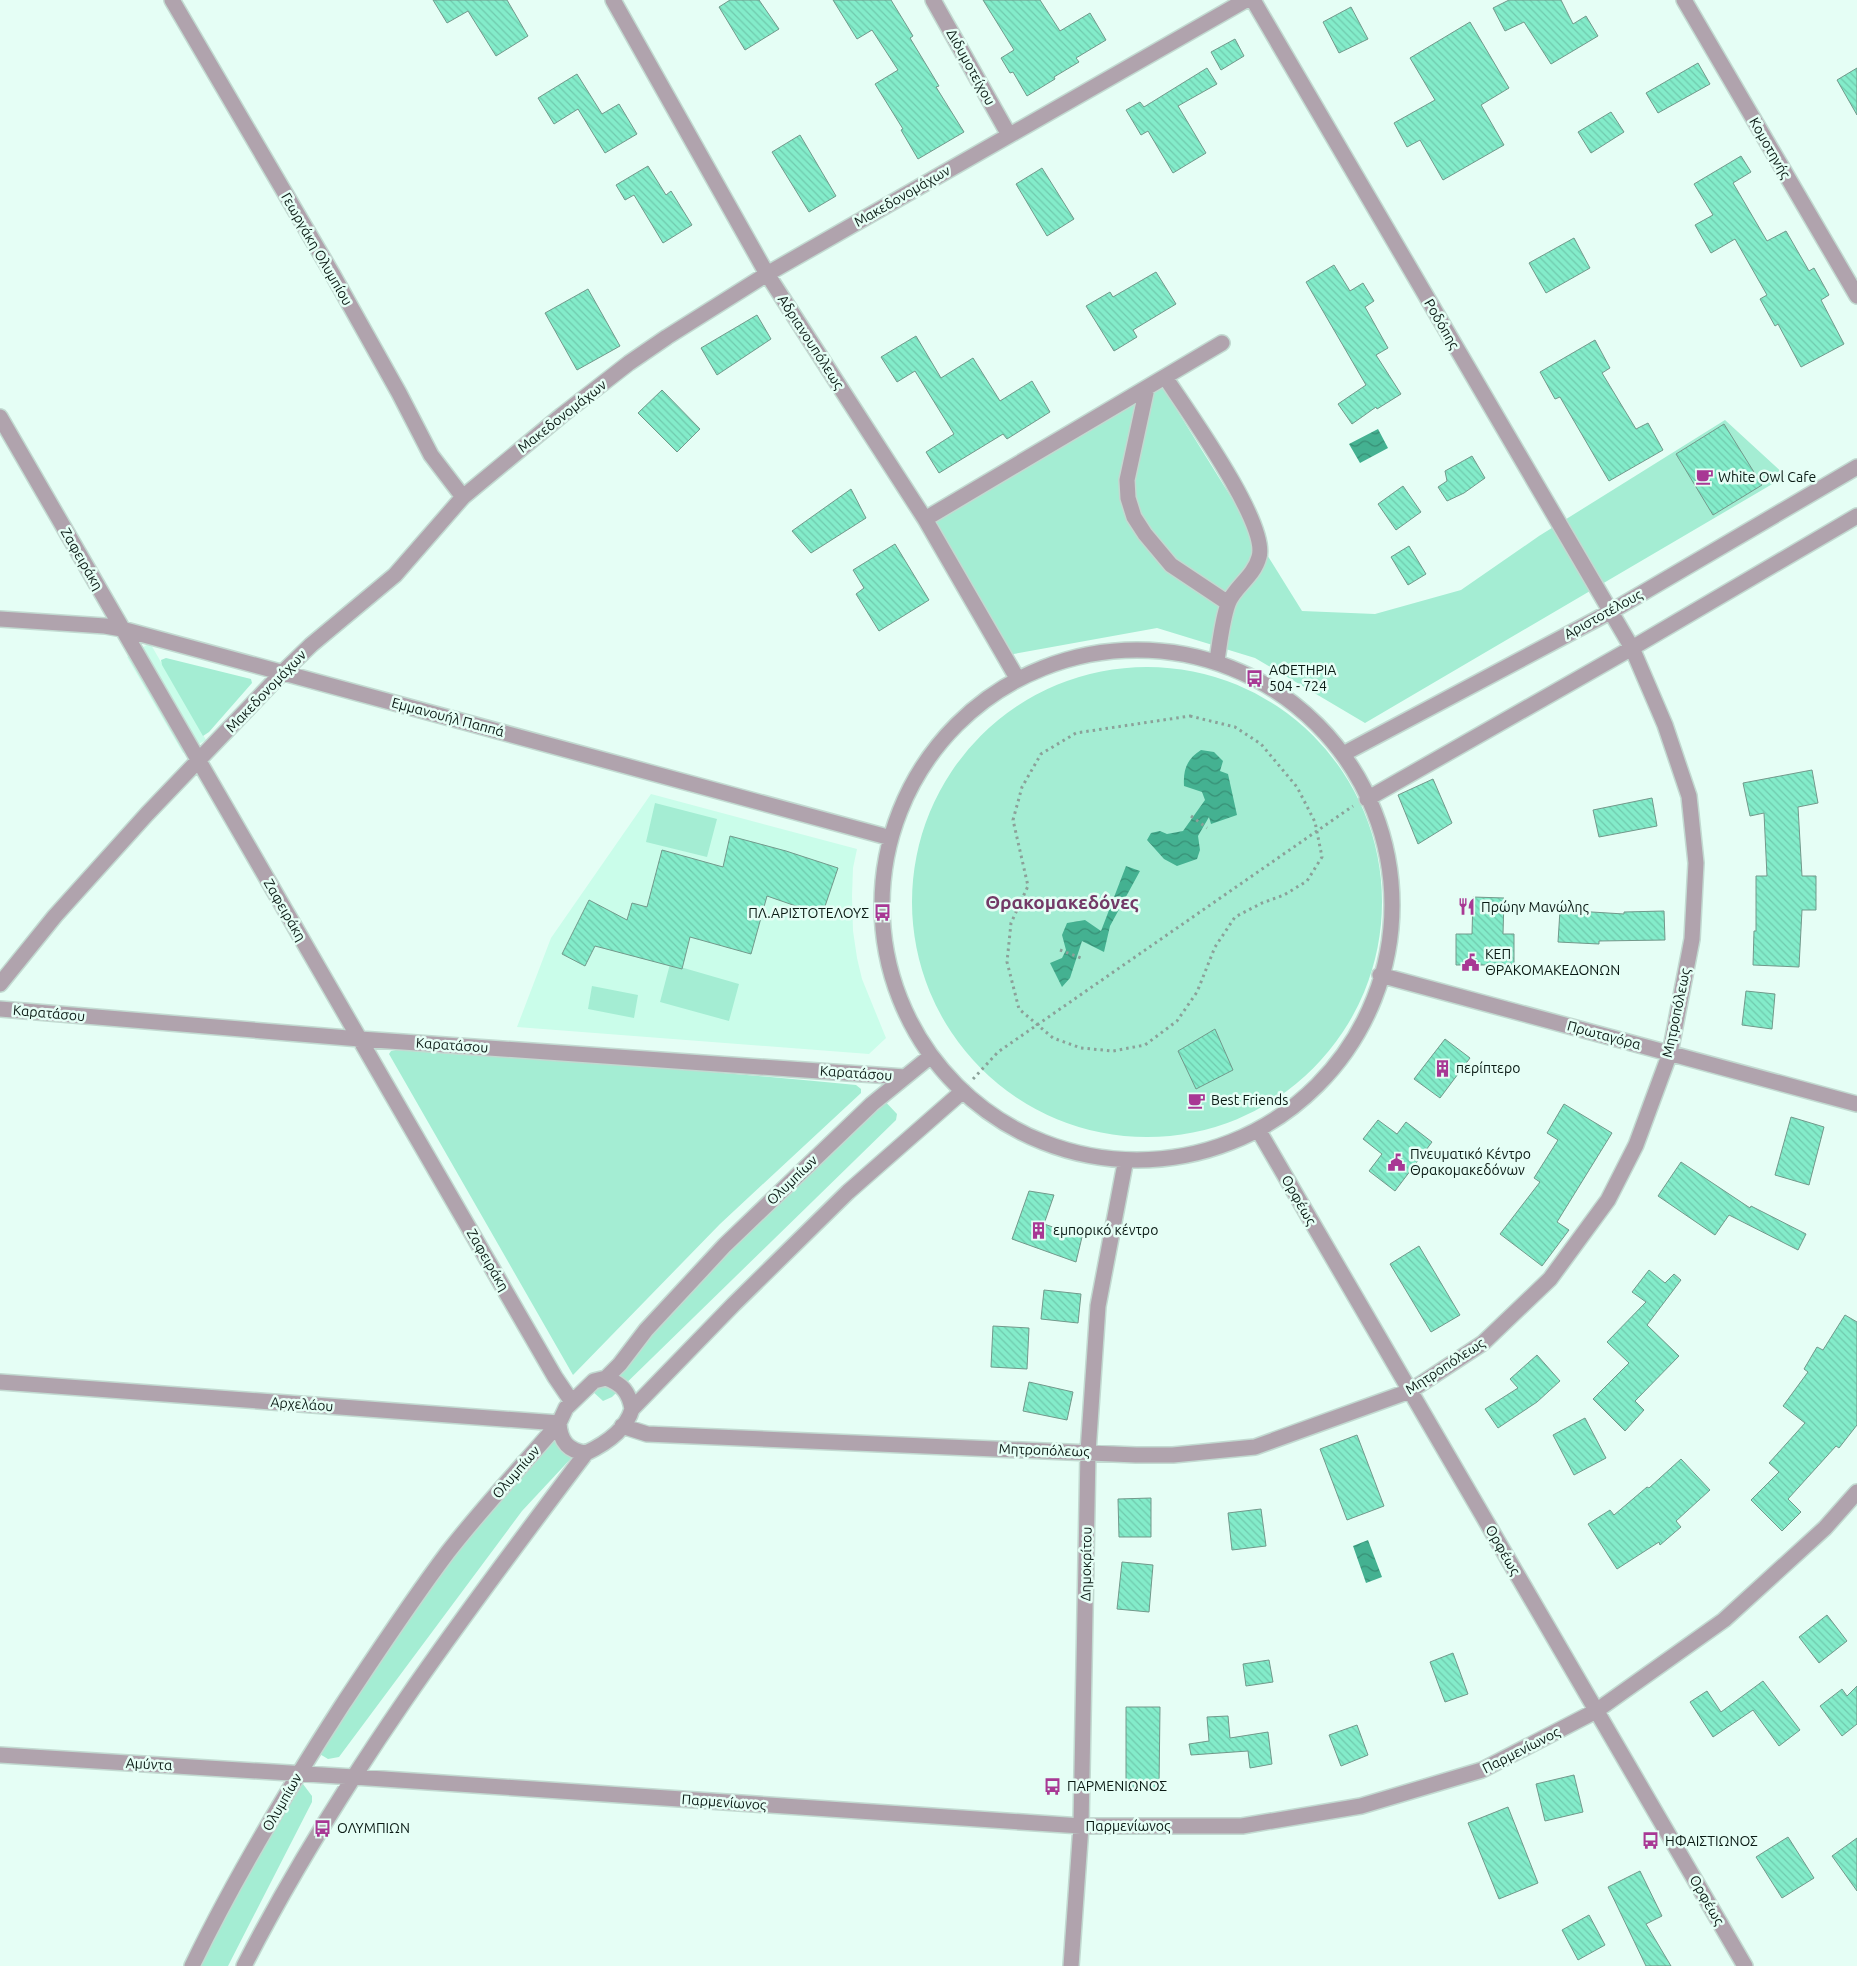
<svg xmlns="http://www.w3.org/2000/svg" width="1857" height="1966" font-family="Ubuntu,sans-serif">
  <defs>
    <pattern id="water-waves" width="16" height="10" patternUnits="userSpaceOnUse" patternTransform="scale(1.25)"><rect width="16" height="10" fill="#44b191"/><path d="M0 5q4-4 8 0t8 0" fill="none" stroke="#378f75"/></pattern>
    <pattern id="building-back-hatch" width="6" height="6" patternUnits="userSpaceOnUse" patternTransform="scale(1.25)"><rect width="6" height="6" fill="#83ecca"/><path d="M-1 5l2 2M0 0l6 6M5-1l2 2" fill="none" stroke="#70caad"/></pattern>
  </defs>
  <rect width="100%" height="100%" fill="#e5fef5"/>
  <path fill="#cafdea" d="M 150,643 L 206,740 L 183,753 L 127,657 Z
    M 651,794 L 857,849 L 853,868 L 852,896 L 853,931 L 857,958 L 862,979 L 886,1038 L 869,1054 L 517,1027 L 551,938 Z"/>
  <path fill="#a4edd3" d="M 1162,386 L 1302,611 L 1375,614 L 1461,590 L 1539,536 L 1725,420 L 1786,476 L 1365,723 L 1255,658 L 1157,628 L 1008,655 L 934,520 Z
    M 166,658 L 251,679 L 252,683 L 209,732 L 203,736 L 162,665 L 161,660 Z
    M912 902a235 235 0 1 1 470 0a235 235 0 1 1-470 0Z
    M 655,803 L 717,819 L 707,857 L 646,842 Z
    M 670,964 L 739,984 L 729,1021 L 660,1002 Z
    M 592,986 L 638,995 L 634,1018 L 588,1009 Z
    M 396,1050 C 550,1059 703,1070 856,1085 L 861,1089 L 861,1093 L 720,1224 L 573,1375 L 389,1054 L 391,1051 Z
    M 881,1097 L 897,1114 L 896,1120 L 612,1397 L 603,1401 L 591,1390 Z
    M 559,1423 L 577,1452 L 522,1511 L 339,1757 L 328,1759 L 313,1750 L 388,1628 Z
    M 303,1784 L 312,1796 L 312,1802 L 228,1966 L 190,1966 L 291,1785 Z"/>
  <path fill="url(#water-waves)" d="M 1378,429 L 1388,448 L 1360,463 L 1349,444 Z
    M 1201,750 L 1214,752 L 1223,761 L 1220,771 L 1228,774 L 1237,815 L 1211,824 L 1209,817 L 1198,836 L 1200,850 L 1197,859 L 1177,866 L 1164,859 L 1147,840 L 1151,833 L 1160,831 L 1167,834 L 1183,831 L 1205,800 L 1202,792 L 1184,786 C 1183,769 1187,759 1201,750 Z
    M 1126,866 L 1140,871 L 1110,926 L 1104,952 L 1082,941 L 1070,978 L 1062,987 L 1050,963 L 1062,958 L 1066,950 L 1062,935 L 1067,923 L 1085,920 L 1101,931 Z
    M 1368,1540 L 1382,1577 L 1366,1583 L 1353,1546 Z"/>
  <path fill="url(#building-back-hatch)" stroke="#72998b" d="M 433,0 L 507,0 L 528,36 L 496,56 L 468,11 L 447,23 Z
    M 730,0 L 759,0 L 779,29 L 745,50 L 719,7 Z
    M 833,0 L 891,0 L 913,36 L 910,38 L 939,86 L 936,87 L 964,132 L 918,159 L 901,130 L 903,129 L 875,84 L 898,70 L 872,30 L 857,39 Z
    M 983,0 L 1040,0 L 1060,31 L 1090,13 L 1106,40 L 1076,58 L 1079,62 L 1054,77 L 1055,79 L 1027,96 L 1013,72 L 1010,73 L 1001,58 L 1014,50 Z
    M 1509,0 L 1561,0 L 1573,24 L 1586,16 L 1598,36 L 1551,64 L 1524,22 L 1505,31 L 1493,8 Z
    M 1351,7 L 1368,39 L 1339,53 L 1323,22 Z
    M 1470,22 L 1509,88 L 1481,105 L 1504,145 L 1443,180 L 1420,140 L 1407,147 L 1394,123 L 1435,100 L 1410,58 Z
    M 1235,39 L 1244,56 L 1221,70 L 1211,52 Z
    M 1698,63 L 1710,84 L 1658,113 L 1646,93 Z
    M 1207,68 L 1217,84 L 1178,106 L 1206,153 L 1173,173 L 1148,131 L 1141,135 L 1126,110 L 1140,102 L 1144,107 Z
    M 1857,68 L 1857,115 L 1837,80 Z
    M 577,74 L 602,114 L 619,104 L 637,134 L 605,153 L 578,109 L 554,124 L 538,98 Z
    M 1611,112 L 1624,132 L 1591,153 L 1578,132 Z
    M 800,135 L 836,196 L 809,212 L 772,152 Z
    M 1741,156 L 1751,172 L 1733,183 L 1767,241 L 1786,231 L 1809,271 L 1814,268 L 1829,295 L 1821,300 L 1844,344 L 1801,367 L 1778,324 L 1775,326 L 1760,299 L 1767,295 L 1735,239 L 1711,253 L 1695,225 L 1713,215 L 1694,184 Z
    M 648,166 L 666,195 L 671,191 L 692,225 L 663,243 L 634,195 L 625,200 L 616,185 Z
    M 1042,168 L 1074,219 L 1047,236 L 1016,184 Z
    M 1574,238 L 1590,268 L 1546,293 L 1529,263 Z
    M 1334,265 L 1350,291 L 1363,283 L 1374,301 L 1365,307 L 1388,348 L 1376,355 L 1401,394 L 1377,409 L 1376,407 L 1352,424 L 1338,404 L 1366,385 L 1306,282 Z
    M 1156,272 L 1176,304 L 1133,330 L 1137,337 L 1114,351 L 1086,306 L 1110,292 L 1113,297 Z
    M 588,289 L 620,346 L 577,370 L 545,313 Z
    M 757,315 L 771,339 L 717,375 L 701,348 Z
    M 916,336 L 941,378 L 973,358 L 1000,401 L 1032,381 L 1050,412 L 1007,439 L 1003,434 L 939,473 L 926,452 L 954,434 L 915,371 L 897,382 L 881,357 Z
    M 1595,340 L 1610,368 L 1602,373 L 1636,429 L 1648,423 L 1663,450 L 1609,481 L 1560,397 L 1555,399 L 1540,372 Z
    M 662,390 L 700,429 L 677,452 L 638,413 Z
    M 1724,424 L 1762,485 L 1713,515 L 1676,454 Z
    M 1472,456 L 1485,478 L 1464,493 L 1447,501 L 1438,487 L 1447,481 L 1445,471 Z
    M 1403,486 L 1421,512 L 1396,530 L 1378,504 Z
    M 851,489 L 866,518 L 811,553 L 792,531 Z
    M 895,544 L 929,600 L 879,631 L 856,594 L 864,588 L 853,570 Z
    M 1409,546 L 1426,574 L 1408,585 L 1391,557 Z
    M 1812,770 L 1818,803 L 1798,807 L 1802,876 L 1816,876 L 1816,910 L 1802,910 L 1799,967 L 1753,965 L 1754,931 L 1756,931 L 1756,876 L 1767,876 L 1764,813 L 1750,816 L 1743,783 Z
    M 1433,779 L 1452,823 L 1418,844 L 1398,795 Z
    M 1652,798 L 1657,826 L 1599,837 L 1593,810 Z
    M 730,836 L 786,851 L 838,868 L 822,915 L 767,896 L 751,954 L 690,937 L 682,969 L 595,946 L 585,966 L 562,954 L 589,900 L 627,920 L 632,903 L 647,907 L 662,850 L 723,867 Z
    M 1473,897 L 1504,898 L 1503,934 L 1514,934 L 1514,965 L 1456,965 L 1456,934 L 1472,934 Z
    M 1560,910 L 1624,914 L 1624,912 L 1664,911 L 1665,940 L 1599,941 L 1599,944 L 1558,942 Z
    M 1746,991 L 1775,994 L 1772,1029 L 1742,1025 Z
    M 1215,1029 L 1233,1070 L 1196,1089 L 1178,1051 Z
    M 1445,1039 L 1470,1058 L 1440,1098 L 1414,1079 Z
    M 1564,1104 L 1612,1133 L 1557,1222 L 1569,1230 L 1542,1266 L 1500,1234 L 1540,1182 L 1534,1178 L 1558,1140 L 1547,1133 Z
    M 1791,1117 L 1824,1127 L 1809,1185 L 1775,1175 Z
    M 1378,1120 L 1397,1134 L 1406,1122 L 1432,1142 L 1395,1191 L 1369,1171 L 1382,1154 L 1363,1139 Z
    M 1681,1162 L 1750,1208 L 1751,1206 L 1806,1234 L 1798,1250 L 1729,1215 L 1715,1235 L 1658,1196 Z
    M 1029,1191 L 1054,1195 L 1044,1224 L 1082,1237 L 1076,1262 L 1012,1239 Z
    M 1419,1246 L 1460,1315 L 1431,1332 L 1390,1264 Z
    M 1649,1270 L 1665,1283 L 1674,1274 L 1681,1280 L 1647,1325 L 1679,1356 L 1635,1401 L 1644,1410 L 1625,1431 L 1593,1399 L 1629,1363 L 1607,1342 L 1646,1302 L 1632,1292 Z
    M 1044,1290 L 1081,1294 L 1078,1323 L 1041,1319 Z
    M 1845,1315 L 1857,1322 L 1857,1425 L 1839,1448 L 1836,1446 L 1788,1499 L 1801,1512 L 1782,1531 L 1751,1500 L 1779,1472 L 1769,1463 L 1805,1423 L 1783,1406 L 1808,1372 L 1804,1369 L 1817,1347 L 1823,1350 Z
    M 993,1326 L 1029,1328 L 1027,1369 L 991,1367 Z
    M 1537,1355 L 1560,1381 L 1537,1402 L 1498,1428 L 1485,1409 L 1518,1388 L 1510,1379 Z
    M 1029,1382 L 1073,1392 L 1067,1420 L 1023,1411 Z
    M 1585,1418 L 1606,1458 L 1574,1475 L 1553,1435 Z
    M 1357,1435 L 1384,1506 L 1347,1520 L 1320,1449 Z
    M 1681,1459 L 1710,1490 L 1676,1521 L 1681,1527 L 1660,1545 L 1659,1542 L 1617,1569 L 1588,1524 L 1610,1510 L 1614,1515 L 1647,1487 L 1649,1488 Z
    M 1151,1498 L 1151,1537 L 1119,1537 L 1118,1499 Z
    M 1261,1509 L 1266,1546 L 1232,1550 L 1228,1513 Z
    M 1122,1562 L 1153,1565 L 1149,1612 L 1117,1609 Z
    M 1827,1615 L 1847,1641 L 1819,1663 L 1799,1637 Z
    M 1453,1653 L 1468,1694 L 1445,1702 L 1430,1662 Z
    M 1269,1660 L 1273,1682 L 1246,1686 L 1243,1664 Z
    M 1763,1681 L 1800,1730 L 1779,1746 L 1753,1710 L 1713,1737 L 1690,1702 L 1707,1691 L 1721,1712 Z
    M 1857,1686 L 1857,1724 L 1842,1736 L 1820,1706 L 1842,1689 L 1847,1696 Z
    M 1126,1707 L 1160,1707 L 1159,1788 L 1126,1787 Z
    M 1228,1716 L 1230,1738 L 1268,1732 L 1272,1764 L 1250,1768 L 1248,1751 L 1191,1755 L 1189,1744 L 1209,1741 L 1207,1717 Z
    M 1357,1725 L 1368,1755 L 1341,1766 L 1329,1735 Z
    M 1574,1775 L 1583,1812 L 1545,1821 L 1536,1784 Z
    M 1508,1807 L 1538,1883 L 1499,1899 L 1468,1823 Z
    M 1788,1837 L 1814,1878 L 1782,1898 L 1756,1857 Z
    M 1857,1838 L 1857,1891 L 1832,1856 Z
    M 1640,1871 L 1662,1916 L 1646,1924 L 1671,1966 L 1646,1966 L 1608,1887 Z
    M 1589,1915 L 1605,1945 L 1578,1960 L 1562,1930 Z"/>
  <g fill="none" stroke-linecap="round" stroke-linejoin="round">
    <defs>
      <path id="minor" d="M 172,0 L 333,275 L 399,393 L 431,455 L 463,497
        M 613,0 L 767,274 L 925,519 L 1017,678
        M 933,0 L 1009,135
        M 1684,0 L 1857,296
        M 1165,377 C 1186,409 1269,524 1259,557 C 1254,577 1233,588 1228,604 C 1222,621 1220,642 1217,660
        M 1147,388 L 1127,480 L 1128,498 L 1134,517 L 1145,534 L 1171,565 L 1228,603
        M 0,417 L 555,1377 L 572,1402
        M 925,519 L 1222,343
        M 0,619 L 105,626 L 122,629 L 891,838
        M882 905a255 255 0 1 1 510 0a255 255 0 1 1-510 0Z
        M 1345,753 L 1610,612 L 1857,467
        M 1367,799 L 1632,648 L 1857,516
        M 1380,975 L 1857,1104
        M 0,984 L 55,916 L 147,814 L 282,673 L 311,645 L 395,575 L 463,497 L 562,415 L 629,363 L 667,337 L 767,274 L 1246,0
        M 0,1009 L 360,1039 L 905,1077
        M 1260,1133 L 1745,1966
        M 606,1378 C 622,1384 629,1392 632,1409
        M 0,1382 L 559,1423
        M 559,1423 C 560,1441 568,1451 586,1453
        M 622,1426 L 647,1434 L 1136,1455 L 1173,1455 L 1255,1447 L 1410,1391 L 1483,1343 L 1550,1279 L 1608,1200 L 1636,1145 L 1670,1053 L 1692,939 L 1696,863 L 1689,796 L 1665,725 L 1632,648 L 1253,0
        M 0,1755 L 354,1777 L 1081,1826 L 1242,1826 L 1361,1806 L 1482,1770 L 1596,1711 L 1724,1620 L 1825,1528 L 1857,1492
        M 192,1966 C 236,1875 288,1789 343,1704 C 377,1653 411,1601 448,1552 C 483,1507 522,1466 559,1423 L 566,1408 L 594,1381 L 606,1378 L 620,1364 L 646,1330 L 725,1245 L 872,1104 L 931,1056
        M 244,1966 C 338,1782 462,1617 586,1453 C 605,1444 626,1430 632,1409 L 734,1304 L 848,1192 L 963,1091
        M 1071,1966 L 1081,1826 L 1088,1452 L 1098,1306 L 1125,1164"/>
    </defs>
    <use href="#minor" stroke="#c2dad1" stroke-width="18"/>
    <path stroke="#8ba199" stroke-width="3" stroke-dasharray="2.5 4" stroke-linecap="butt" d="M 1190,716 L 1235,727 L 1261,744 L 1297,787 L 1315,822 L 1322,857 L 1307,881 L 1284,895 L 1262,903 L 1235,917 L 1215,947 L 1197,992 L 1177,1021 L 1145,1045 L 1113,1051 L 1081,1048 L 1053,1038 L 1019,1009 L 1007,962 L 1011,923 L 1028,886 L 1013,820 L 1022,787 L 1041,754 L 1076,733 Z
      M 1191,816 L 1207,828
      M 1060,950 L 1081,958
      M 973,1079 L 998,1052 L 1353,806"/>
    <use href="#minor" stroke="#b0a3ad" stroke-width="15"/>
  </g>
  <defs>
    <symbol id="cafe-bare" viewBox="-9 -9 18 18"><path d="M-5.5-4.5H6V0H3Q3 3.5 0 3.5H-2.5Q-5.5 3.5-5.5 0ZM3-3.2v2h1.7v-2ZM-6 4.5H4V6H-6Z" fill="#a83894" stroke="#e5fef5" stroke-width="2.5" paint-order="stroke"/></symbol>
    <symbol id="bus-bare" viewBox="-9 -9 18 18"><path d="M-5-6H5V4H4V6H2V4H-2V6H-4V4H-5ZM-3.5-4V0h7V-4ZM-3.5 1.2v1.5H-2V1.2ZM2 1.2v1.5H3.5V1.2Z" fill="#a83894" stroke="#e5fef5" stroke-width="2.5" paint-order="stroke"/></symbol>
    <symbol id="restaurant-bare" viewBox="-9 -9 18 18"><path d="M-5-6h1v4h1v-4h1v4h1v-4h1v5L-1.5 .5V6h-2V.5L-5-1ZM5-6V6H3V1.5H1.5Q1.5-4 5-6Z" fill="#a83894" stroke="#e5fef5" stroke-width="2.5" paint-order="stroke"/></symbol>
    <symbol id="civic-bare" viewBox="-9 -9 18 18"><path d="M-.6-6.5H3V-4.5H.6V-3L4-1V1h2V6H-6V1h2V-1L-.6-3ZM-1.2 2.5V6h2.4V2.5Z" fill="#a83894" stroke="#e5fef5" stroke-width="2.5" paint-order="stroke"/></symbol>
    <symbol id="building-bare" viewBox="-9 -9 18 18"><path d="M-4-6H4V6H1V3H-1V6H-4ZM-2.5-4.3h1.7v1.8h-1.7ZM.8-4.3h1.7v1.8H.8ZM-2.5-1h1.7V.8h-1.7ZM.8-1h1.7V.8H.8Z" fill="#a83894" stroke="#e5fef5" stroke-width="2.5" paint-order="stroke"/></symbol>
  </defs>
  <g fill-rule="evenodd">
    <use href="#cafe-bare" x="1692" y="464" width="25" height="25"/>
    <use href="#bus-bare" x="1242" y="666" width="25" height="25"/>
    <use href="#restaurant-bare" x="1454" y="894" width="25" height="25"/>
    <use href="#bus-bare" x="870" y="900" width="25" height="25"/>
    <use href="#civic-bare" x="1458" y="950" width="25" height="25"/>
    <use href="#building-bare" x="1430" y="1056" width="25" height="25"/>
    <use href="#cafe-bare" x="1184" y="1088" width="25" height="25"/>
    <use href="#civic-bare" x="1384" y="1150" width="25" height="25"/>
    <use href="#building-bare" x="1026" y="1218" width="25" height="25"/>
    <use href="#bus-bare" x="1040" y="1774" width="25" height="25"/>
    <use href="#bus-bare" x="310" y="1816" width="25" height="25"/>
    <use href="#bus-bare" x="1638" y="1828" width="25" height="25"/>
  </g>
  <g text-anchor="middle" stroke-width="5" stroke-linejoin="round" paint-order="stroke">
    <g font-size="14" fill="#0a1a14" stroke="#e5fef5">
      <text transform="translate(971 67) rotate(61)" y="5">Διδυμοτείχου</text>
      <text transform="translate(1770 148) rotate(60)" y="5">Κομοτηνής</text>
      <text transform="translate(902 196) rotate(-30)" y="5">Μακεδονομάχων</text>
      <text transform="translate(317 249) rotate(60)" y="5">Γεωργάκη Ολυμπίου</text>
      <text transform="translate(1442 324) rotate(60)" y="5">Ροδόπης</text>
      <text transform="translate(811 342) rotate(57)" y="5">Αδριανουπόλεως</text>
      <text transform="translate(562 416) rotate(-38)" y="5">Μακεδονομάχων</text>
      <text transform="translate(82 559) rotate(60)" y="5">Ζαφειράκη</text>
      <text transform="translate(1603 614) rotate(-29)" y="5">Αριστοτέλους</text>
      <text transform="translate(266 691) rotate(-46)" y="5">Μακεδονομάχων</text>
      <text transform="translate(448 717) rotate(15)" y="5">Εμμανουήλ Παππά</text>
      <text transform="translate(285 910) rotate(60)" y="5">Ζαφειράκη</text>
      <text transform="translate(49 1013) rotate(5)" y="5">Καρατάσου</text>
      <text transform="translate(1676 1013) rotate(-78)" y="5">Μητροπόλεως</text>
      <text transform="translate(1604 1035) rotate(15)" y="5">Πρωταγόρα</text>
      <text transform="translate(452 1045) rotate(4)" y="5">Καρατάσου</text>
      <text transform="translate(856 1073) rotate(4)" y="5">Καρατάσου</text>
      <text transform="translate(792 1180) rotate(-44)" y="5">Ολυμπίων</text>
      <text transform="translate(1299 1200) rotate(60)" y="5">Ορφέως</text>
      <text transform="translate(488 1260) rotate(60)" y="5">Ζαφειράκη</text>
      <text transform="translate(1445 1366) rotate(-33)" y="5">Μητροπόλεως</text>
      <text transform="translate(302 1404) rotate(4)" y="5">Αρχελάου</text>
      <text transform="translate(1044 1450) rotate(2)" y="5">Μητροπόλεως</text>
      <text transform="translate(516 1472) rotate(-49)" y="5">Ολυμπίων</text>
      <text transform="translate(1503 1550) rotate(60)" y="5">Ορφέως</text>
      <text transform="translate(1086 1564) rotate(-89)" y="5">Δημοκρίτου</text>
      <text transform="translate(1521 1750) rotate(-27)" y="5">Παρμενίωνος</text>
      <text transform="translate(149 1764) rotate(3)" y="5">Αμύντα</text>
      <text transform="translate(282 1802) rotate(-60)" y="5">Ολυμπίων</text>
      <text transform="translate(724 1802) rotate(4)" y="5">Παρμενίωνος</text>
      <text x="1128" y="1831">Παρμενίωνος</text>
      <text transform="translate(1707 1900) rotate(60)" y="5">Ορφέως</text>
    </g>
    <g font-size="14" fill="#0a1a14" stroke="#e5fef5" text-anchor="start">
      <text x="1718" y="482">White Owl Cafe</text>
      <text x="1269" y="675">ΑΦΕΤΗΡΙΑ<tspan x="1269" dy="16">504 - 724</tspan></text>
      <text x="1481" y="912">Πρώην Μανώλης</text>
      <text x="869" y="918" text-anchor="end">ΠΛ.ΑΡΙΣΤΟΤΕΛΟΥΣ</text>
      <text x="1485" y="959">ΚΕΠ<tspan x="1485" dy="16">ΘΡΑΚΟΜΑΚΕΔΟΝΩΝ</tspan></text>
      <text x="1456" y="1073">περίπτερο</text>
      <text x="1211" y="1105">Best Friends</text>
      <text x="1410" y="1159">Πνευματικό Κέντρο<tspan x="1410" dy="16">Θρακομακεδόνων</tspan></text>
      <text x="1053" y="1235">εμπορικό κέντρο</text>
      <text x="1067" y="1791">ΠΑΡΜΕΝΙΩΝΟΣ</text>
      <text x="337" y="1833">ΟΛΥΜΠΙΩΝ</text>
      <text x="1665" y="1846">ΗΦΑΙΣΤΙΩΝΟΣ</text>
    </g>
    <g font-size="19" font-weight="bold" fill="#733a67" stroke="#e5fef5">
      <text x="1062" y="909">Θρακομακεδόνες</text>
    </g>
  </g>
</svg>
